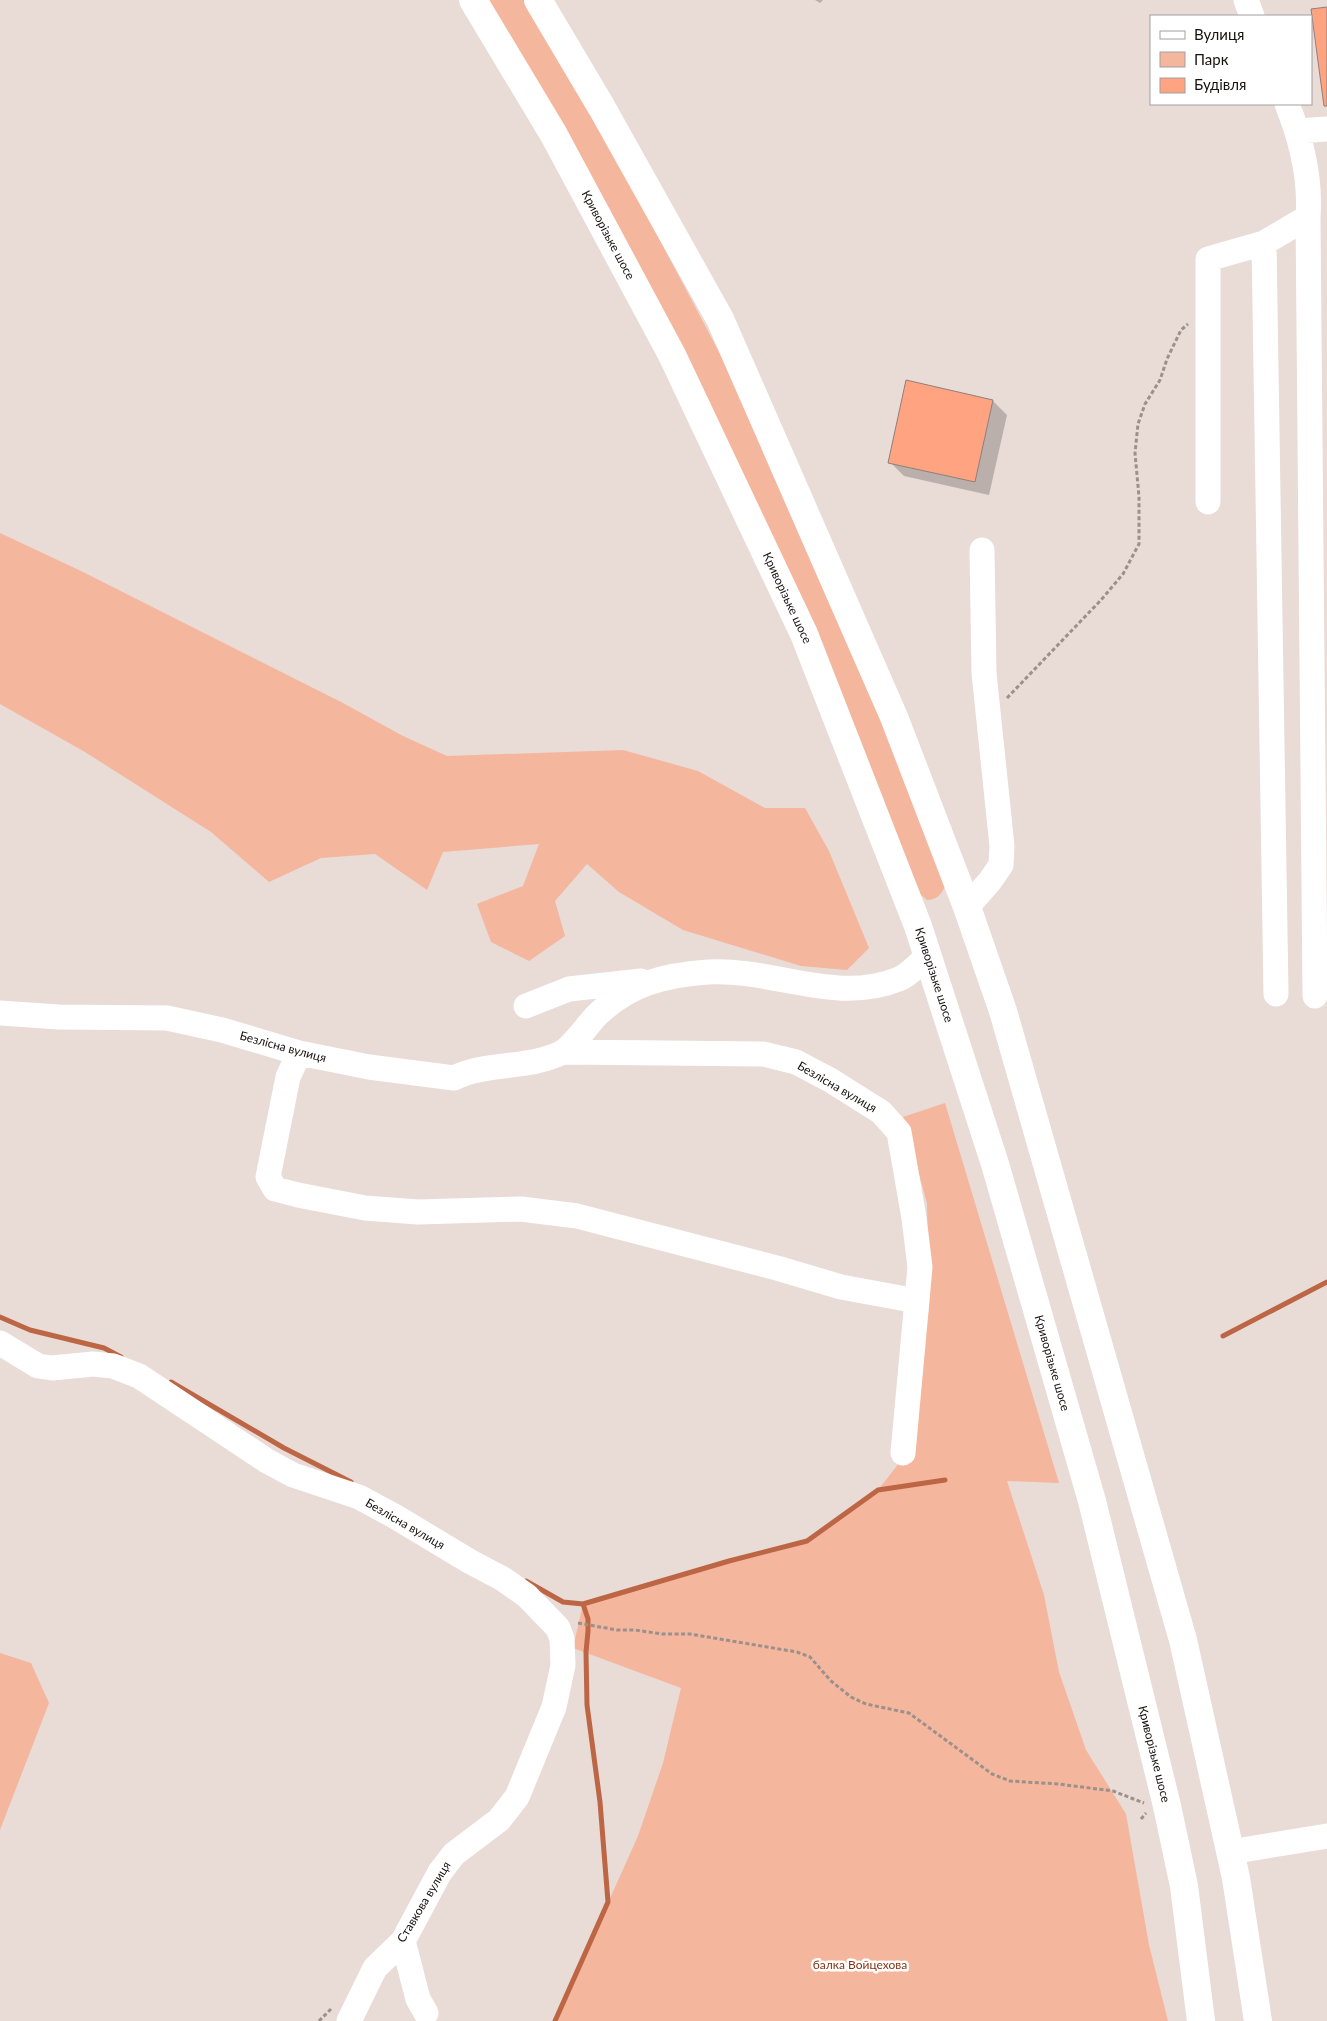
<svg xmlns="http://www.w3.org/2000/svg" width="1327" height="2021" font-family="Lato,sans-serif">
  <rect width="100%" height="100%" fill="#e9dbd6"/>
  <path fill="#f5b69e" d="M 485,0 L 524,0 L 597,121 L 719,352 L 890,726 L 945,887 C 940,895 937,900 927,900 L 920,894 L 860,740 L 692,366 Z
    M 0,533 L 81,571 L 343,703 L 403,736 L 447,756 L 623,750 L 698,771 L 765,808 L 805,808 L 829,851 L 869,948 L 847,970 L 801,966 L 683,930 L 619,892 L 587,864 L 555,901 L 565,936 L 529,961 L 491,942 L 477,904 L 523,886 L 539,844 L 443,852 L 427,890 L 375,854 L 321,858 L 269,882 L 211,832 L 85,752 L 0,704 Z
    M 945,1103 L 1059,1483 L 1007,1481 L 1044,1595 L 1059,1672 L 1086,1750 L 1126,1814 L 1149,1945 L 1168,2021 L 555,2021 L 638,1836 L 663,1763 L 681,1688 L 573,1648 L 583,1604 L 729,1561 L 807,1541 L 878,1490 L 910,1449 L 929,1308 L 927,1203 L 903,1117 Z
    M 0,1653 L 31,1663 L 49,1703 L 0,1830 Z"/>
  <path fill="#0003" d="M 815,0 L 823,0 L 820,3 Z
    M 993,401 L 1007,415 L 989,495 L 904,476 L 890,462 Z"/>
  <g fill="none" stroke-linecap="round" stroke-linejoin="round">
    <path stroke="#bc6645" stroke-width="5" d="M 0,1317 L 30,1330 L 104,1348 L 121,1357
      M 1223,1336 L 1327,1282
      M 171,1382 L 284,1448 L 351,1482
      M 526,1581 L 563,1602 L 583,1604
      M 555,2021 L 608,1902 L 600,1802 L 587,1705 L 586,1652 L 588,1631 L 588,1619 L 583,1604 L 729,1561 L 807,1541 L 878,1490 L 945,1480"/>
  </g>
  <path fill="#ffa380" stroke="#8d807c" d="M 1327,7 L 1327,106 L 1324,106 L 1311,9 Z
    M 906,380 L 993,400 L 975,482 L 888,463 Z"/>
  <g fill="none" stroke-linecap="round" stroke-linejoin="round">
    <path stroke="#9b908c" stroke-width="3" stroke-dasharray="4 2.5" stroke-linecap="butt" d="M 1007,698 L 1101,600 L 1123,574 L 1139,544 L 1139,497 L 1135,453 L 1138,424 L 1145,404 L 1160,380 L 1167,359 L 1181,330 L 1188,324
      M 578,1623 L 617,1630 L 635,1630 L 662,1634 L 690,1634 L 797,1652 L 810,1657 L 831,1681 L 851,1697 L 866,1704 L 909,1713 L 992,1774 L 1010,1781 L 1058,1784 L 1113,1791 L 1144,1803
      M 1141,1819 L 1146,1813
      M 319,2021 L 331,2009"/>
    <path stroke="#fff" stroke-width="25" d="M 1246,0 L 1252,16
      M 1298,131 L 1327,129
      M 1308,217 L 1315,996
      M 1264,243 L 1276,994
      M 1208,502 L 1208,259 L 1264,243 L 1308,217 C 1311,178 1301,139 1287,104
      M 967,907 L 990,881 L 1001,865 L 1002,846 L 984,673 L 982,550
      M 526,1006 L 569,989 L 641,981
      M 0,1013 L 59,1017 L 167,1018 L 222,1030 L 299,1053 L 369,1067 L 454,1078 C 487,1062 527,1069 561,1053 C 573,1047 587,1025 597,1015 C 629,984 664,975 708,972 C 773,968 835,1005 899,979 C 909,975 920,963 928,955
      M 563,1052 L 763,1054 L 796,1062 L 830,1080 L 881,1112 L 899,1132 L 914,1218 L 920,1267 L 903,1453
      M 299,1053 L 288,1077 L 268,1177 L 275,1189 L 298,1195 L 365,1208 L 418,1212 L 521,1209 L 577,1216 L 777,1268 L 841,1287 L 917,1301
      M 0,1343 L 38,1366 L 52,1368 L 93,1364 L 113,1366 L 139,1376 L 267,1461 L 293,1475 L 359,1497 L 396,1517 L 469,1561 L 503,1579 L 527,1596 L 558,1628 L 562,1639 L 563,1665 L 554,1707 L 517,1797 L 499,1820 L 454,1854 L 440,1872 L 403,1941 L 375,1968 L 349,2021
      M 1230,1852 L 1327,1836
      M 403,1941 L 418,1999 L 426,2013"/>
    <path stroke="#fff" stroke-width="28" d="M 473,0 L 554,135 L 672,355 L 804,634 L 918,926 L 995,1164 L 1092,1501 L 1167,1806 L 1184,1886 L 1201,2021
      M 538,0 L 602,108 L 720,319 L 894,717 L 967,907 L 1003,1011 L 1183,1640 L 1236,1878 L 1258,2021"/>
  </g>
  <g text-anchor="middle" stroke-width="5" stroke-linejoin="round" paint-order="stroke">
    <g font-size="12" fill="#171210" stroke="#fff">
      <text transform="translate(608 235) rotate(62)" y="4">Криворізьке шосе</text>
      <text transform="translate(787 598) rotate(65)" y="4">Криворізьке шосе</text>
      <text transform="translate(934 975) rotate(72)" y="4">Криворізьке шосе</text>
      <text transform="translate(283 1047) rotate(15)" y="4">Безлісна вулиця</text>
      <text transform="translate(837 1087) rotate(30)" y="4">Безлісна вулиця</text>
      <text transform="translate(1052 1363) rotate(74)" y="4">Криворізьке шосе</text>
      <text transform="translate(405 1524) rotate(30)" y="4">Безлісна вулиця</text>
      <text transform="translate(1154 1754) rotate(76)" y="4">Криворізьке шосе</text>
      <text transform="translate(424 1902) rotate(-59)" y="4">Ставкова вулиця</text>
    </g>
    <g font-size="12" fill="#843410" stroke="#fff">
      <text x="860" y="1969">балка Войцехова</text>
    </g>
  </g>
  <rect x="1150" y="15" width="162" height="90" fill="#ffffff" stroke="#a2a09f"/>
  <rect x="1160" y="31" width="25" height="8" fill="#ffffff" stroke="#a2a09f"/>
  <text x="1194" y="40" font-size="15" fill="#171210">Вулиця</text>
  <rect x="1160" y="52" width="25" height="15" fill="#f5b69e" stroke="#a2a09f"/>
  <text x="1194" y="65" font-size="15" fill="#171210">Парк</text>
  <rect x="1160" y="78" width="25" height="15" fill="#ffa380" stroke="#a2a09f"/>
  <text x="1194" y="90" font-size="15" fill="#171210">Будівля</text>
</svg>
